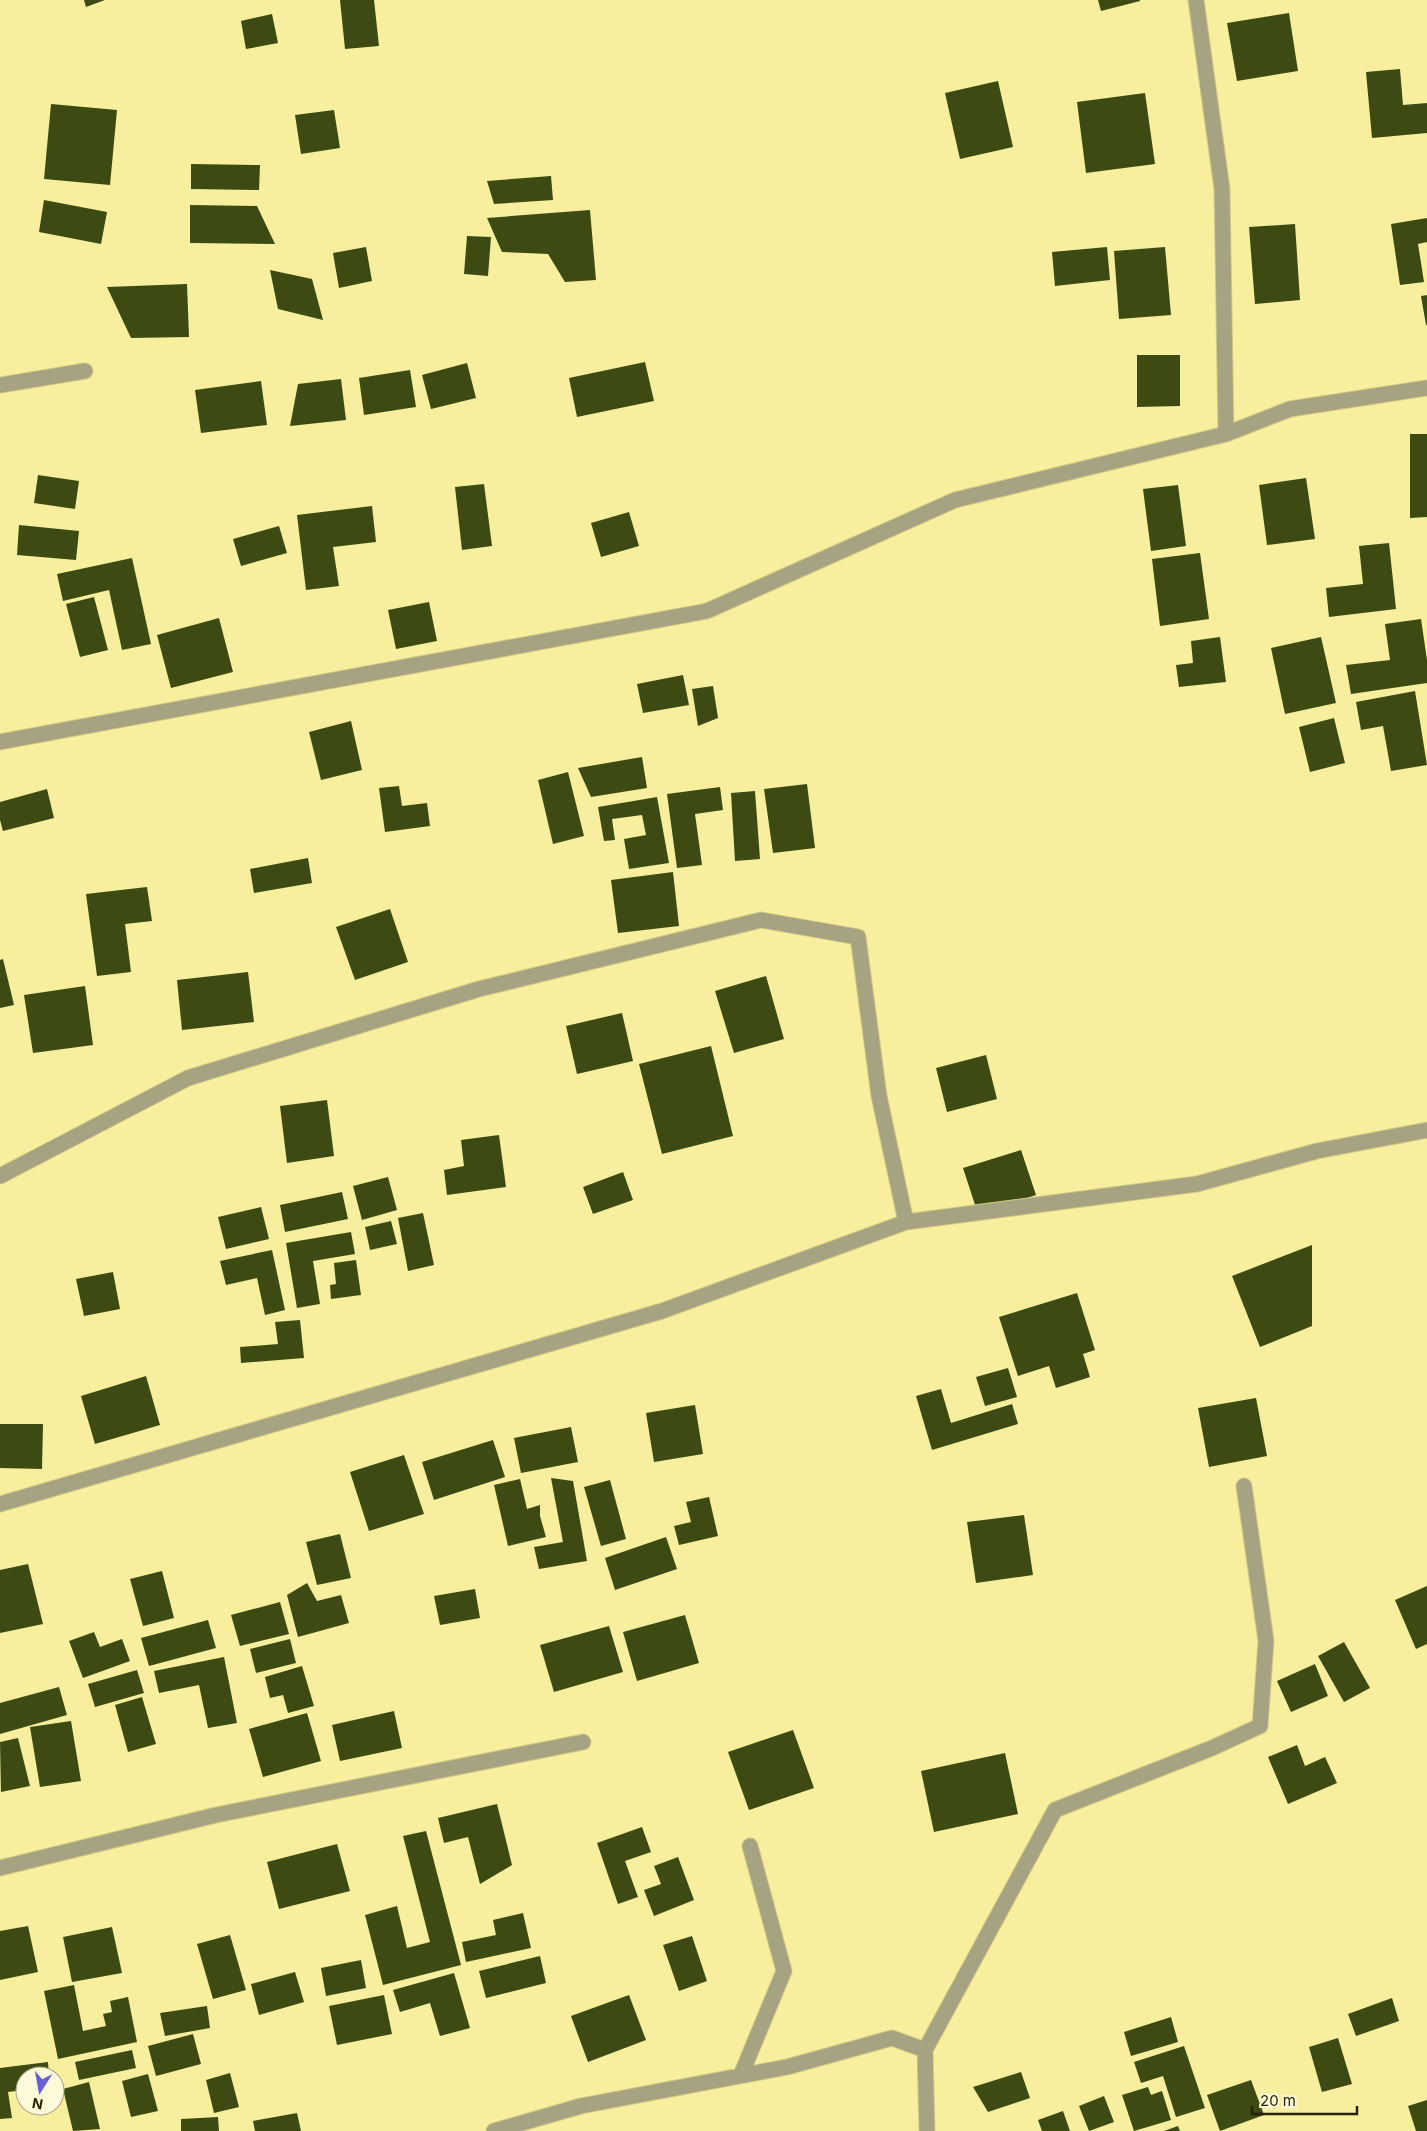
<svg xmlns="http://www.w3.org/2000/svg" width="1427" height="2131" font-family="Inter,sans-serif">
  <rect width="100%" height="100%" fill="#f7ee9e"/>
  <path fill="#3d4b13" d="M 84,0 L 105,0 L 86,7 Z
    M 340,0 L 374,0 L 379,46 L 345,49 Z
    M 1098,0 L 1140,0 L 1140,1 L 1101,11 Z
    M 1289,13 L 1298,71 L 1237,81 L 1227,23 Z
    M 272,14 L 278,43 L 246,49 L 241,21 Z
    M 1400,69 L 1403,105 L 1427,103 L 1427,133 L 1372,138 L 1366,72 Z
    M 998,81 L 1013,147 L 960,159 L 945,93 Z
    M 1145,93 L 1155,164 L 1086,173 L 1077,102 Z
    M 51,104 L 117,110 L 110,185 L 44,179 Z
    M 334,110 L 340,148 L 301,154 L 295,115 Z
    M 191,164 L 260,165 L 259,190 L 191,189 Z
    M 551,176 L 553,200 L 494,204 L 487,181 Z
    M 44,200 L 107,212 L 101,244 L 39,232 Z
    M 190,205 L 257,206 L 275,244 L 190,243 Z
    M 590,210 L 596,280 L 565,282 L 548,254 L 502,252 L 487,218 Z
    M 1427,218 L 1427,242 L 1418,244 L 1424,282 L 1400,285 L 1391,224 Z
    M 1295,224 L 1300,300 L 1255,304 L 1249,227 Z
    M 467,236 L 491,237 L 488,276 L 464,274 Z
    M 366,247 L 372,281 L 339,288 L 333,253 Z
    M 1107,247 L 1110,280 L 1055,286 L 1052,252 Z
    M 1165,247 L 1171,315 L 1119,319 L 1114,251 Z
    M 270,270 L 312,279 L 323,320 L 278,309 Z
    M 187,284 L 189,337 L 131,338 L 107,287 Z
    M 1427,295 L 1427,325 L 1426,325 L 1421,296 Z
    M 1137,355 L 1180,355 L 1180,406 L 1137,407 Z
    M 645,362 L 654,401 L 577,417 L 569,378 Z
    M 467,363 L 476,398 L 431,409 L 422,375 Z
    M 410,370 L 416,407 L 364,415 L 359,378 Z
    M 341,379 L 346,420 L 290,426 L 298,384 Z
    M 261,381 L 267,425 L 201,433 L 195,390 Z
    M 1410,434 L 1427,434 L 1427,517 L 1410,518 Z
    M 38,475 L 79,481 L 75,509 L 34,503 Z
    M 1306,478 L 1315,539 L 1267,545 L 1259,485 Z
    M 484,484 L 492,546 L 462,550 L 455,487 Z
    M 1178,485 L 1186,546 L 1151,551 L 1143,489 Z
    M 372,506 L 376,542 L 333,547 L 339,586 L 306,590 L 297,515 Z
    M 629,512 L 639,546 L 601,557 L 591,523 Z
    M 19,525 L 79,531 L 76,560 L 17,555 Z
    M 279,526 L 287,553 L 241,566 L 233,539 Z
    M 1389,543 L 1396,609 L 1329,617 L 1326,588 L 1363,584 L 1359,546 Z
    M 1200,553 L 1209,619 L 1160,626 L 1152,559 Z
    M 132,558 L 151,644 L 122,650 L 109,590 L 63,601 L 57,574 Z
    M 94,597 L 108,650 L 80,657 L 66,604 Z
    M 429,602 L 437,641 L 396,649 L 388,610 Z
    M 219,618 L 233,672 L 171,688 L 157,635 Z
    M 1421,619 L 1427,660 L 1427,683 L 1351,694 L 1346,665 L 1390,660 L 1385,624 Z
    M 1220,637 L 1226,682 L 1179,687 L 1176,665 L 1193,663 L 1191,641 Z
    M 1321,637 L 1336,703 L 1285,714 L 1271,648 Z
    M 683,675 L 689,705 L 643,713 L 637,684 Z
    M 713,686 L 718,718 L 698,726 L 692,689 Z
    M 1415,691 L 1427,765 L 1391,771 L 1383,726 L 1361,730 L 1356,702 Z
    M 1334,718 L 1345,763 L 1310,772 L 1299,727 Z
    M 351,721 L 362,770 L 321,780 L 309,732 Z
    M 642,757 L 647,788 L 591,797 L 578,768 Z
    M 568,772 L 584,836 L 553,844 L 538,780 Z
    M 807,784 L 815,848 L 773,853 L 764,789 Z
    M 399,786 L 402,806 L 427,803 L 430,826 L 385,832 L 379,788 Z
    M 720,787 L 723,810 L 695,814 L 702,865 L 677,868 L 667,794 Z
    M 47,789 L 54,818 L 3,831 L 0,820 L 0,802 Z
    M 755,791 L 760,859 L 735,861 L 731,793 Z
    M 657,797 L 669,863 L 629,869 L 624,839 L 646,835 L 642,815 L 612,819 L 615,840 L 604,841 L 598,807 Z
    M 308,858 L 312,883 L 254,893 L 250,869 Z
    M 673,872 L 679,926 L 618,933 L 611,880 Z
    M 147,887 L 152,921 L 125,924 L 131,972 L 97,976 L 86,894 Z
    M 390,909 L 408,962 L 355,980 L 336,927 Z
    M 3,959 L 14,1005 L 0,1008 L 0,960 Z
    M 248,972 L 254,1022 L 182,1030 L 177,980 Z
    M 766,976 L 784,1039 L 734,1053 L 715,991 Z
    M 85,986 L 93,1045 L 33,1053 L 24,995 Z
    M 622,1013 L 633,1061 L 577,1074 L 566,1026 Z
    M 711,1046 L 733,1136 L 662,1154 L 639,1064 Z
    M 986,1055 L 997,1099 L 947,1112 L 936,1068 Z
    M 327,1100 L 334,1156 L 287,1163 L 280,1106 Z
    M 499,1135 L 506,1187 L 447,1195 L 444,1170 L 464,1166 L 461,1140 Z
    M 1021,1150 L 1036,1195 L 978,1214 L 963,1168 Z
    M 623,1172 L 633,1200 L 593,1214 L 583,1187 Z
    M 388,1177 L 397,1210 L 362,1220 L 353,1186 Z
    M 342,1192 L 348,1219 L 285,1232 L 280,1205 Z
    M 261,1207 L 269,1239 L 226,1249 L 218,1217 Z
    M 423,1213 L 434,1265 L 408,1271 L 398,1218 Z
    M 391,1221 L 397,1244 L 370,1250 L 365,1227 Z
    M 351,1232 L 355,1254 L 313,1261 L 320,1304 L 297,1308 L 286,1243 Z
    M 1312,1245 L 1312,1326 L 1260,1347 L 1232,1276 Z
    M 272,1250 L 285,1310 L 265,1315 L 257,1278 L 226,1285 L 220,1261 Z
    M 356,1260 L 361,1295 L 331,1299 L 330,1285 L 336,1284 L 334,1263 Z
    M 113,1272 L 120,1309 L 84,1316 L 76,1279 Z
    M 1077,1293 L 1095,1350 L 1083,1354 L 1090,1377 L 1056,1388 L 1049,1366 L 1018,1376 L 999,1317 Z
    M 300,1320 L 304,1358 L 241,1363 L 240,1347 L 278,1344 L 275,1322 Z
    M 1008,1368 L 1017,1397 L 985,1406 L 976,1377 Z
    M 146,1376 L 160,1425 L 95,1444 L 81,1396 Z
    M 941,1389 L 951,1423 L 1012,1404 L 1018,1424 L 932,1450 L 916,1396 Z
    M 1256,1398 L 1267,1456 L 1209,1467 L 1198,1408 Z
    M 695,1405 L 703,1454 L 654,1462 L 646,1413 Z
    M 0,1424 L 43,1424 L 42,1469 L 0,1468 Z
    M 571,1427 L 578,1462 L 521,1473 L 514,1438 Z
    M 493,1440 L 505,1477 L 434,1500 L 422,1462 Z
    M 404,1455 L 424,1514 L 369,1531 L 350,1472 Z
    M 551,1478 L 573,1481 L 587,1561 L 539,1569 L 534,1547 L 563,1542 Z
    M 520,1479 L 527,1509 L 540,1505 L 540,1516 L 546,1537 L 508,1546 L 494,1485 Z
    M 610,1480 L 626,1539 L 601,1546 L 584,1487 Z
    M 709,1497 L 718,1536 L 679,1545 L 674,1526 L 691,1522 L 686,1502 Z
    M 1024,1515 L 1033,1575 L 976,1583 L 967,1522 Z
    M 340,1534 L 351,1578 L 317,1585 L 306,1542 Z
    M 666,1537 L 677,1569 L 615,1590 L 605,1558 Z
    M 28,1564 L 43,1624 L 0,1633 L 0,1570 Z
    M 162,1571 L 174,1618 L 143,1626 L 130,1579 Z
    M 307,1583 L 317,1601 L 341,1595 L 349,1623 L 298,1637 L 287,1595 Z
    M 1427,1586 L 1427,1644 L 1416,1649 L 1395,1600 Z
    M 475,1589 L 480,1618 L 440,1625 L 434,1596 Z
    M 280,1602 L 289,1634 L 240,1646 L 231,1615 Z
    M 685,1615 L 699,1663 L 637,1681 L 623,1632 Z
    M 208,1620 L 216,1648 L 149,1666 L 141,1638 Z
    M 609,1626 L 623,1672 L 554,1692 L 540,1645 Z
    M 94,1632 L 100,1647 L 122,1639 L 130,1661 L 83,1678 L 69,1641 Z
    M 290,1639 L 296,1663 L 256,1673 L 250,1649 Z
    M 1344,1642 L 1370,1688 L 1344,1702 L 1318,1656 Z
    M 224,1657 L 237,1723 L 208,1728 L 199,1685 L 159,1693 L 154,1671 Z
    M 1315,1664 L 1328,1696 L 1291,1712 L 1277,1681 Z
    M 302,1666 L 314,1706 L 288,1713 L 283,1695 L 270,1698 L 265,1677 Z
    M 137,1670 L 144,1693 L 95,1707 L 88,1684 Z
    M 59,1687 L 67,1715 L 0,1734 L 0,1703 Z
    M 142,1697 L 156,1744 L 128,1752 L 115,1705 Z
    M 394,1711 L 402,1748 L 340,1761 L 332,1725 Z
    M 307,1713 L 321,1761 L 263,1777 L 249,1729 Z
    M 71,1721 L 81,1781 L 40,1787 L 30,1727 Z
    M 793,1730 L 814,1788 L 749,1810 L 728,1752 Z
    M 18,1738 L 30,1786 L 1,1792 L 0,1742 Z
    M 1297,1745 L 1305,1766 L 1325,1757 L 1337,1783 L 1288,1804 L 1268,1757 Z
    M 1005,1753 L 1018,1814 L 934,1832 L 921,1771 Z
    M 497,1804 L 512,1865 L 480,1884 L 468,1837 L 444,1843 L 438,1818 Z
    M 642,1827 L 651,1852 L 625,1861 L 638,1897 L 618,1904 L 597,1843 Z
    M 426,1831 L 461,1965 L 383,1985 L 365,1915 L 397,1906 L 407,1948 L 430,1942 L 403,1836 Z
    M 337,1844 L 350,1891 L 279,1909 L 267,1862 Z
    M 678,1857 L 694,1900 L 654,1916 L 644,1890 L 661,1884 L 654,1866 Z
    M 523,1913 L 531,1948 L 466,1962 L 462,1942 L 496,1935 L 493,1920 Z
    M 28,1926 L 38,1972 L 0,1980 L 0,1931 Z
    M 112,1927 L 122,1973 L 72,1982 L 63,1937 Z
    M 230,1935 L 246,1990 L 213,1999 L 197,1944 Z
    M 692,1936 L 707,1981 L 679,1991 L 663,1945 Z
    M 540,1956 L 546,1983 L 486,1998 L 479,1971 Z
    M 361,1960 L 366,1988 L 326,1996 L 321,1968 Z
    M 295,1972 L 304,2002 L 259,2015 L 251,1984 Z
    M 454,1973 L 470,2028 L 440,2036 L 430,2003 L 400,2012 L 393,1990 Z
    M 74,1985 L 83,2031 L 106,2026 L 103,2014 L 112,2012 L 110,2001 L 128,1997 L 137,2042 L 58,2059 L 44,1991 Z
    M 384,1995 L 392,2034 L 337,2045 L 329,2006 Z
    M 629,1995 L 646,2040 L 588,2062 L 571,2016 Z
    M 1392,1998 L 1399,2021 L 1356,2036 L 1348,2014 Z
    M 207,2006 L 210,2028 L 165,2036 L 160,2013 Z
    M 1171,2017 L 1178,2042 L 1131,2056 L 1124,2032 Z
    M 193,2034 L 201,2064 L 156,2076 L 148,2046 Z
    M 1338,2038 L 1352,2084 L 1322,2092 L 1309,2047 Z
    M 1184,2046 L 1205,2108 L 1176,2117 L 1163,2076 L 1141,2083 L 1134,2062 Z
    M 132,2050 L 136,2068 L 79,2080 L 75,2062 Z
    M 48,2062 L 49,2076 L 25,2076 L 25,2090 L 8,2092 L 12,2118 L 0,2119 L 0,2068 Z
    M 1021,2072 L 1030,2098 L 988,2112 L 973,2087 Z
    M 230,2073 L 239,2107 L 214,2113 L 206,2080 Z
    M 148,2074 L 158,2111 L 131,2117 L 122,2081 Z
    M 1251,2080 L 1264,2115 L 1220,2131 L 1207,2095 Z
    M 89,2082 L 100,2129 L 73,2131 L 63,2089 Z
    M 1148,2087 L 1151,2095 L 1162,2091 L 1171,2120 L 1134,2131 L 1122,2095 Z
    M 1104,2096 L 1114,2122 L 1089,2131 L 1079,2106 Z
    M 1427,2100 L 1427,2131 L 1416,2131 L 1408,2106 Z
    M 1063,2111 L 1070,2131 L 1042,2131 L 1038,2120 Z
    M 297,2113 L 301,2131 L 255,2131 L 253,2121 Z
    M 218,2117 L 219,2131 L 181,2131 L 181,2119 Z
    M 1178,2126 L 1180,2131 L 1164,2131 Z"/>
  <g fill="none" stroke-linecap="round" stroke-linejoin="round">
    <defs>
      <path id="street" d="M 1196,0 L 1222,189 L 1226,434
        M 0,385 L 85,371
        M 0,742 L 707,611 L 955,500 L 1226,434 L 1290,409 L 1427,388
        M 0,1176 L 188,1078 L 479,989 L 761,920 L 858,937 L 879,1096 L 906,1222
        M 0,1504 L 662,1311 L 906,1222 L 1197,1184 L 1317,1151 L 1427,1130
        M 0,1868 L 216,1815 L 583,1742
        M 741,2075 L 784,1971 L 750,1846
        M 494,2131 L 581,2106 L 787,2067 L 892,2038 L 925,2050
        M 927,2131 L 925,2050 L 1055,1810 L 1212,1748 L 1260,1726 L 1266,1641 L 1244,1486"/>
    </defs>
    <use href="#street" stroke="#d2c982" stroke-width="17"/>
    <use href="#street" stroke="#a6a382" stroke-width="15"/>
  </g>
  <g transform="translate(40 2091) rotate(191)"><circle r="24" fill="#fdfadb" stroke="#a7a484"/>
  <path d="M0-4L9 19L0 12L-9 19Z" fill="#6960d9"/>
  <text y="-8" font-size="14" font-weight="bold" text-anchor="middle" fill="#272302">N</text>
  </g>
  <path d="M1252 2106v8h105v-8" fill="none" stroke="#272302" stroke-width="2.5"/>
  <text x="1260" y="2106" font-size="15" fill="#272302" stroke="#fdfadb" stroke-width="4" paint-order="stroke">20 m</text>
</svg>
